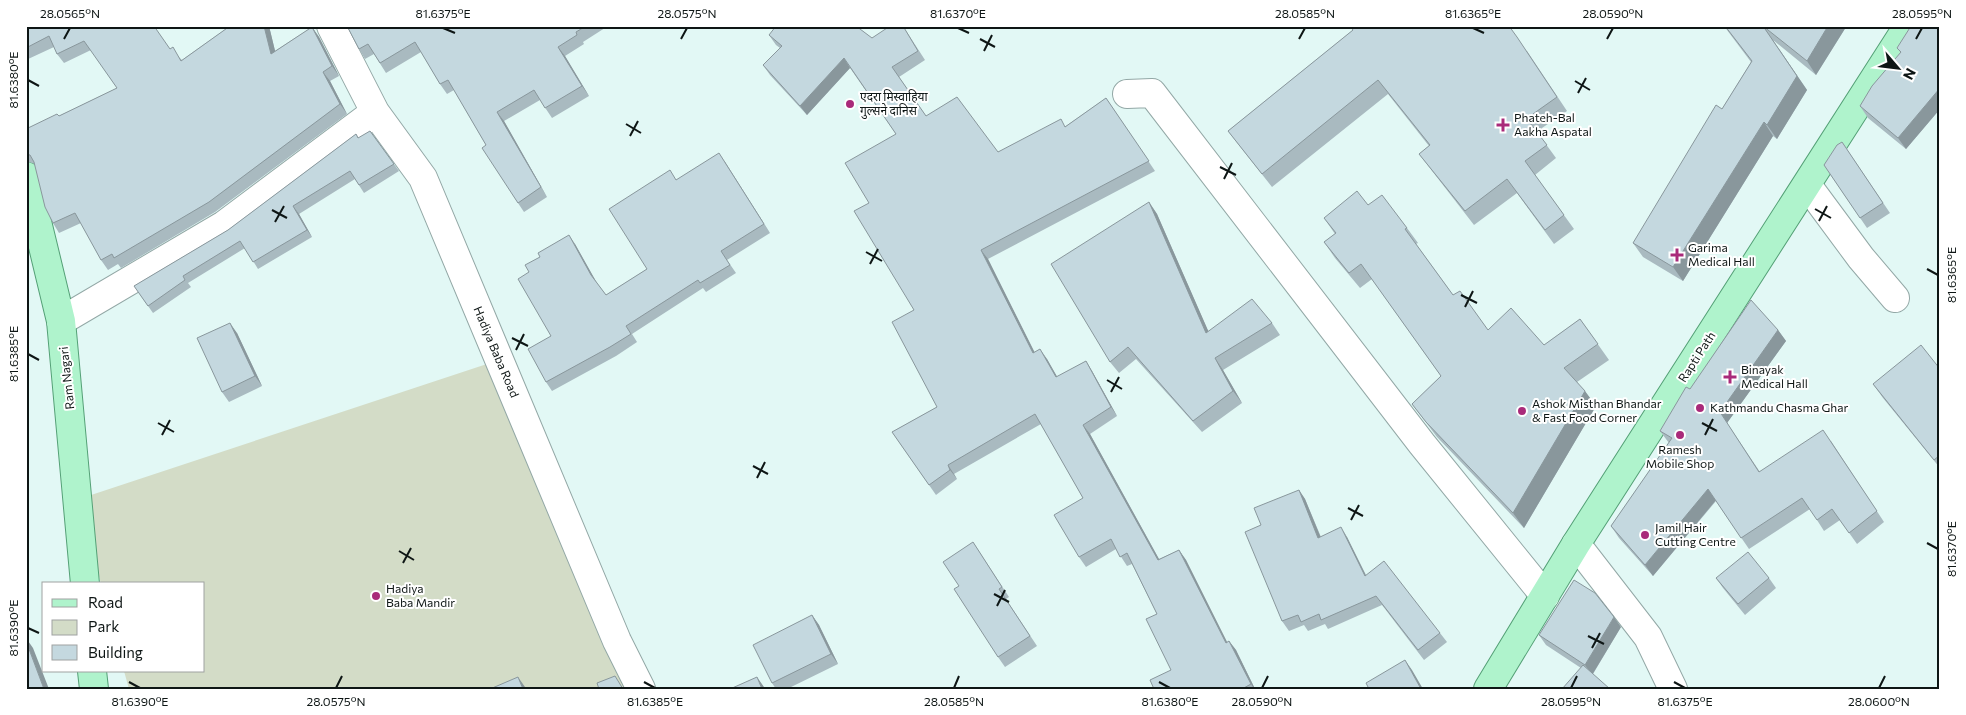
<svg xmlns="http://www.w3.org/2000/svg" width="1966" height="715" font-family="Commissioner,'Noto Sans Devanagari',sans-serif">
  <rect width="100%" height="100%" fill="#e2f8f5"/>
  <path fill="#d3dcc7" d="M 499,360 L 647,689 L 129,689 L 124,671 L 204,671 L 204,584 L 101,584 L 79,499 Z"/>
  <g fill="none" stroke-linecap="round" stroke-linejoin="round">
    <defs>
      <path id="minor" d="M 331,26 L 375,112 L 423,178 L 617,641 L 641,689
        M 1127,94 L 1152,93 L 1422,444 L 1545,596
        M 1807,185 L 1861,258 L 1895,298
        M 61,321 L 224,225 L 375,112
        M 1576,544 L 1648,637 L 1673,689"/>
      <path id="major" d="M 26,176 L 61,321 L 85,584
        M 92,671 L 94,689
        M 1488,689 L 1576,544 L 1908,26"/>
    </defs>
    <use href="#minor" stroke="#93a8a6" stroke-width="30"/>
    <use href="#major" stroke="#54a076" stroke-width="30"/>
    <use href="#minor" stroke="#fff" stroke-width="28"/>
    <use href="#major" stroke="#aff3cc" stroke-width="28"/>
  </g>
  <path fill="#a9bac0" d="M 26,26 L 170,49 L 182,60 L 230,26 L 269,26 L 275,51 L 312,27 L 319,37 L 339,76 L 330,81 L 347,114 L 215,212 L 121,268 L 118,264 L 108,270 L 101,260 L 81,223 L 59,233 L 53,223 L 35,164 L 26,161 L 26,129 L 59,116 L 117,88 L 91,50 L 64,63 L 57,54 L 54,47 L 26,60 Z
    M 347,26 L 608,26 L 583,42 L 584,44 L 565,56 L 589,96 L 552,118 L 540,100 L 504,121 L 547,197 L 524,212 L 518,203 L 486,145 L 454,90 L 447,94 L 440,84 L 421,52 L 386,73 L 374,54 L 365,59 L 359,49 Z
    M 903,26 L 925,60 L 899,77 L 926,116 L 998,152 L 1066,126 L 1106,98 L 1155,171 L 988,259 L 1034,352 L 1047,359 L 1057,377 L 1086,361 L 1092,371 L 1117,416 L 1090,434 L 1159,559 L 1179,550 L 1186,560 L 1227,642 L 1229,641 L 1236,650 L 1255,689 L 1154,689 L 1171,670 L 1157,614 L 1132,564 L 1127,566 L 1116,549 L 1086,567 L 1079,557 L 1083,498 L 1041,424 L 954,474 L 957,479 L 936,495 L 892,432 L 937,407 L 914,310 L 869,203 L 896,134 L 850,68 L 807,115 L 770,75 L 763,65 L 780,48 L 776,45 L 769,35 L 872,38 Z
    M 1724,26 L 1846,27 L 1816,75 L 1773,40 L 1807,90 L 1777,139 L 1773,136 L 1683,281 L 1643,257 L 1633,243 L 1722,109 L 1751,62 Z
    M 1940,26 L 1940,109 L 1906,149 L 1868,118 L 1860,106 L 1901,53 L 1897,48 Z
    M 1353,30 L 1527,51 L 1567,111 L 1542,128 L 1545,133 L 1540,136 L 1556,158 L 1535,175 L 1574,229 L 1554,244 L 1517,193 L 1474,225 L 1429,167 L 1419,154 L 1429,146 L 1388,94 L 1272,187 L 1238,144 L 1228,131 Z
    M 370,131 L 399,171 L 364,193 L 355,179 L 299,214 L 312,237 L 258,269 L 245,248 L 188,283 L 191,287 L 153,313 L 134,286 L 228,230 L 356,134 L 359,138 Z
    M 1842,142 L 1890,213 L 1867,228 L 1824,165 Z
    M 725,162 L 770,233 L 727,260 L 736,273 L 706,292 L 703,288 L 632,334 L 637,342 L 616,356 L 552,391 L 546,382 L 551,336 L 575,244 L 596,282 L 606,295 L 647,269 L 677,180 Z
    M 1149,202 L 1157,214 L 1208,331 L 1272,323 L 1280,335 L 1223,370 L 1242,403 L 1202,432 L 1136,359 L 1119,373 L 1110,362 Z
    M 1368,205 L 1407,228 L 1418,243 L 1416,244 L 1453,295 L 1488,330 L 1544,345 L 1580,319 L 1609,360 L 1577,382 L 1596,406 L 1524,528 L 1437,437 L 1412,404 L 1441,376 L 1372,279 L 1360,288 L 1335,258 L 1324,242 L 1335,234 L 1324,218 Z
    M 1778,330 L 1786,341 L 1727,423 L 1760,472 L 1831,441 L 1884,522 L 1857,544 L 1840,520 L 1824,531 L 1810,509 L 1749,549 L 1716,501 L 1653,576 L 1619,538 L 1611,526 L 1669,443 L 1660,431 L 1690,389 Z
    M 237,333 L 262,386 L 229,402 L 222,392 Z
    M 1940,369 L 1940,468 L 1883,398 L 1873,384 Z
    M 1299,490 L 1305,499 L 1321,537 L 1347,537 L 1366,575 L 1440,633 L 1447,642 L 1424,660 L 1382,605 L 1328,629 L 1325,624 L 1308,631 L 1304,625 L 1289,631 L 1282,621 L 1261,525 Z
    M 973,542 L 1009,597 L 1006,599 L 1037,646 L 1005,667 L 998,657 L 959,586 Z
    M 1716,578 L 1769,578 L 1776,588 L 1745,615 L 1723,588 Z
    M 812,615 L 819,625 L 838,664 L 787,689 L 776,689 L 772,683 Z
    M 1621,627 L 1593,674 L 1581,668 L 1546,645 L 1539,635 Z"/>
  <path fill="#89979c" d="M 264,26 L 269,26 L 278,63 L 271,54 Z
    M 1763,26 L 1807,90 L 1777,139 L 1767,125 Z
    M 1828,26 L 1846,27 L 1816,75 L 1807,61 Z
    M 312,27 L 319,37 L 339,76 L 332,66 Z
    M 558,47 L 565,56 L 589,96 L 582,86 Z
    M 844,58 L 850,68 L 807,115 L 800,106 Z
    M 323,72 L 330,81 L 347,114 L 340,104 Z
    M 1940,88 L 1940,109 L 1906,149 L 1898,138 Z
    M 497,112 L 504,121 L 547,197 L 541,187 Z
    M 1764,122 L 1773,136 L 1683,281 L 1673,267 Z
    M 719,153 L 725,162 L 770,233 L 764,224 Z
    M 1149,202 L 1157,214 L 1214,344 L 1206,333 Z
    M 293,206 L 299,214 L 312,237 L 307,230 Z
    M 569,235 L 575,244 L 597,283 L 591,275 Z
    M 981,250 L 988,259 L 1040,363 L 1033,353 Z
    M 230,323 L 237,333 L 262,386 L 255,376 Z
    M 1778,330 L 1786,341 L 1727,423 L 1720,412 Z
    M 1040,349 L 1047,359 L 1063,387 L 1056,377 Z
    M 1215,358 L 1223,370 L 1242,403 L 1233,391 Z
    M 1086,361 L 1092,371 L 1117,416 L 1111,407 Z
    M 1585,391 L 1596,406 L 1524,528 L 1513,513 Z
    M 1083,425 L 1090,434 L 1165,570 L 1158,560 Z
    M 948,465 L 954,474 L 957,479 L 950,470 Z
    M 1708,489 L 1716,500 L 1653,576 L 1645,565 Z
    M 1299,490 L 1305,499 L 1325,548 L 1318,538 Z
    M 1341,527 L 1347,537 L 1371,586 L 1365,576 Z
    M 1179,550 L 1186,560 L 1232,652 L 1226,643 Z
    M 812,615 L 819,625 L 838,664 L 831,654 Z
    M 1614,617 L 1621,627 L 1592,675 L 1585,665 Z
    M 26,638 L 33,648 L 49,689 L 44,689 L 26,641 Z
    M 1229,641 L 1236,650 L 1255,689 L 1254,689 L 1251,684 Z
    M 1405,660 L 1412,670 L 1423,689 L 1421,689 Z
    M 518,677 L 525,687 L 526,689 L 523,689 Z
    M 757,677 L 764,687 L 765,689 L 762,689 Z"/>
  <path fill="#c4d8df" stroke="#89979c" d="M 26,26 L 154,26 L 170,49 L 173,47 L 181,61 L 230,26 L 264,26 L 271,54 L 312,27 L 332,66 L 323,72 L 340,104 L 209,202 L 114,258 L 112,254 L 101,260 L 75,213 L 53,223 L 45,207 L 34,162 L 30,155 L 26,154 L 26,129 L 57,114 L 59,116 L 117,88 L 84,41 L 57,54 L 49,36 L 26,48 Z
    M 347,26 L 586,26 L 576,32 L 577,35 L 558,47 L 582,86 L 545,108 L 534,90 L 497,112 L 541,187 L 518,203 L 482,148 L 486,145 L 448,80 L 440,84 L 415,42 L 380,63 L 368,44 L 359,49 Z
    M 776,26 L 856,26 L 872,38 L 890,26 L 903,26 L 918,51 L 892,67 L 926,116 L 957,97 L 998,152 L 1061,119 L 1065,127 L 1106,98 L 1149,161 L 981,250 L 1033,353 L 1040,349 L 1056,377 L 1086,361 L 1111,407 L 1083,425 L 1158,560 L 1179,550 L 1226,643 L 1229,641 L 1251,684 L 1242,689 L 1154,689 L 1150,680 L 1171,670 L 1146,619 L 1157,614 L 1127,553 L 1120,557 L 1111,539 L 1079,557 L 1054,515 L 1083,498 L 1035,414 L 948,465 L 950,470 L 929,485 L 892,432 L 937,407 L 892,322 L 914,310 L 854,211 L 869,203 L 845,163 L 896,134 L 844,58 L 800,106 L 763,65 L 782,46 L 769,35 Z
    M 1350,26 L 1509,26 L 1517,37 L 1557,97 L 1533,114 L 1536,119 L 1530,123 L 1547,145 L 1525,161 L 1564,215 L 1545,230 L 1507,179 L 1465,211 L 1419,154 L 1430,145 L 1378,80 L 1262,174 L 1228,131 L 1353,30 Z
    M 1725,26 L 1828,26 L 1807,61 L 1763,26 L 1797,76 L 1767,125 L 1764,122 L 1673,267 L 1633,243 L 1716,105 L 1722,109 L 1752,61 Z
    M 1911,26 L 1940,26 L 1940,88 L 1898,138 L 1860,106 L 1872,86 L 1901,52 L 1897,48 Z
    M 370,131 L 394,164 L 359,185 L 350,171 L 293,206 L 307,230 L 253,262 L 240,241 L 183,276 L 185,280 L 148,306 L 134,286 L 228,230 L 356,134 L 358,138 Z
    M 1842,142 L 1883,203 L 1860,218 L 1824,165 L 1837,145 Z
    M 719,153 L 764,224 L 721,251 L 730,265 L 700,283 L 698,280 L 626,326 L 631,334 L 610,347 L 546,382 L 528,349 L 551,336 L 518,279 L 529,272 L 525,265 L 540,257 L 538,253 L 569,235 L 591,275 L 606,295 L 647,269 L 609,209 L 670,170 L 676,180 Z
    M 1357,191 L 1368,205 L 1382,195 L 1407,228 L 1405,229 L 1453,295 L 1460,291 L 1488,330 L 1511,308 L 1544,345 L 1580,319 L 1598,344 L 1564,368 L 1585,391 L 1513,513 L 1426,422 L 1412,404 L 1441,376 L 1361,264 L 1349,273 L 1324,242 L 1336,233 L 1324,218 Z
    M 1149,202 L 1206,333 L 1252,299 L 1272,323 L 1215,358 L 1233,391 L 1193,421 L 1128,347 L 1110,362 L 1051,264 Z
    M 1751,300 L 1778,330 L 1720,412 L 1759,472 L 1823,430 L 1877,511 L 1849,533 L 1832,509 L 1817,520 L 1802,498 L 1741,538 L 1708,489 L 1645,565 L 1611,526 L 1672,438 L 1660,431 L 1686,387 L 1690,389 Z
    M 230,323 L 255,376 L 222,392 L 197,338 Z
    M 1921,345 L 1940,369 L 1940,455 L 1934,460 L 1873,384 Z
    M 1299,490 L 1318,538 L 1341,527 L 1365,576 L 1384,561 L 1440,633 L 1418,650 L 1376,596 L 1321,620 L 1319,614 L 1301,622 L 1298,615 L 1282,621 L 1245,532 L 1261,525 L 1254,508 Z
    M 973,542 L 1002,587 L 999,589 L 1030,636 L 998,657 L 954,589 L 959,586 L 943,562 Z
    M 1748,552 L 1769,578 L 1738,604 L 1716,578 Z
    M 1574,580 L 1595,593 L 1614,617 L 1585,665 L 1539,635 Z
    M 812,615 L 831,654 L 772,683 L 753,645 Z
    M 26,641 L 44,689 L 26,689 Z
    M 1405,660 L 1421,689 L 1369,689 L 1366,683 Z
    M 1583,665 L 1610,689 L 1562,689 Z
    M 615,676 L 623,689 L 599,689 L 597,683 Z
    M 518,677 L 523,689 L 490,689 Z
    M 757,677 L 762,689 L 730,689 Z"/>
  <path fill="none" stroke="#0e1615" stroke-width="2" d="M 443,28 L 455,33M 958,28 L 969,33M 1473,28 L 1484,33M 64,39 L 70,28M 681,39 L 687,28M 980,39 L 995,47M 1299,39 L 1305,28M 1607,39 L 1613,28M 1916,39 L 1922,28M 984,51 L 992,35M 28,80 L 39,86M 1575,81 L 1590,90M 1578,93 L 1586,78M 626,124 L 641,133M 630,136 L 638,121M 1220,167 L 1236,175M 1224,179 L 1232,163M 1815,209 L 1831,218M 272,210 L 287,218M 1819,221 L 1827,206M 275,222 L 284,206M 866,252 L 882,261M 870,264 L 878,249M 1927,269 L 1938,275M 1461,295 L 1477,303M 1465,307 L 1473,291M 512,338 L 528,346M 516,350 L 524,334M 28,354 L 39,360M 1107,380 L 1122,389M 1111,392 L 1119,377M 158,423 L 174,432M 1702,423 L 1717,431M 162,435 L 170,420M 1705,435 L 1713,419M 753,466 L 768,474M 757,478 L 765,462M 1348,508 L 1363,516M 1351,520 L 1359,505M 1927,543 L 1938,549M 399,551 L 414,560M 403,563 L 411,548M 994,594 L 1009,602M 997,606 L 1005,590M 28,628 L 39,633M 1588,636 L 1604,644M 1592,648 L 1600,633M 129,682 L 140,688M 644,682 L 655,688M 1159,682 L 1170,688M 1674,682 L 1685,688M 336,688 L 342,676M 954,688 L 959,676M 1262,688 L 1268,676M 1571,688 L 1577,676M 1879,688 L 1885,676"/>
  <g fill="#a92a7a" stroke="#fff" stroke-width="2">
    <circle cx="850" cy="104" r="5"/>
    <path d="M1500.5 117.5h5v5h5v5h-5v5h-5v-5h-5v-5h5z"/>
    <path d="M1674.5 247.5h5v5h5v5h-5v5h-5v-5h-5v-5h5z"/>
    <path d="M1727.5 369.5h5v5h5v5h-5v5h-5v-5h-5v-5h5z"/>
    <circle cx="1700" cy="408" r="5"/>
    <circle cx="1522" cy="411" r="5"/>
    <circle cx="1680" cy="435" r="5"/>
    <circle cx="1645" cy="535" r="5"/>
    <circle cx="376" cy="596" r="5"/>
  </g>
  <g text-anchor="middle" stroke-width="4" stroke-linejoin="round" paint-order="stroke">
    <g font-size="12" fill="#0e1615" stroke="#fff" text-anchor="start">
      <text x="860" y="101">एदरा मिस्वाहिया<tspan x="860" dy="14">गुल्सने दानिस</tspan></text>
      <text x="1514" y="122">Phateh-Bal<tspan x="1514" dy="14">Aakha Aspatal</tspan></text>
      <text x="1688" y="252">Garima<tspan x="1688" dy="14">Medical Hall</tspan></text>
      <text x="1741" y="374">Binayak<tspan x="1741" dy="14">Medical Hall</tspan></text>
      <text x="1532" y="408">Ashok Misthan Bhandar<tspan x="1532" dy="14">&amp; Fast Food Corner</tspan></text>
      <text x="1710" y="412">Kathmandu Chasma Ghar</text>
      <text x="1680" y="454" text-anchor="middle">Ramesh<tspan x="1680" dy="14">Mobile Shop</tspan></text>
      <text x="1655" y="532">Jamil Hair<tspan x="1655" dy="14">Cutting Centre</tspan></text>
      <text x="386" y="593">Hadiya<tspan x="386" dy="14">Baba Mandir</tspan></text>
    </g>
    <g font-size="12" fill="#0e1615" stroke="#fff">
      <text transform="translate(496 352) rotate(67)" y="4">Hadiya Baba Road</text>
      <text transform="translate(1697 357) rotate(-57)" y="4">Rapti Path</text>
      <text transform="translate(67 378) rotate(-96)" y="4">Ram Nagari</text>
    </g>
  </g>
  <rect width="1966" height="715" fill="none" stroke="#ffffff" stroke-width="55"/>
  <rect x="42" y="582" width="162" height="90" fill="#ffffff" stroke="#9fa2a1"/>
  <rect x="52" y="599" width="25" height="8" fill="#aff3cc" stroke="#9fa2a1"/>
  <text x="88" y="608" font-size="15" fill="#0e1615">Road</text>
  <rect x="52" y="620" width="25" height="15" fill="#d3dcc7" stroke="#9fa2a1"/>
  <text x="88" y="632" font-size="15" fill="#0e1615">Park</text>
  <rect x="52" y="645" width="25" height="15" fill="#c4d8df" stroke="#9fa2a1"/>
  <text x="88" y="658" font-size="15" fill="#0e1615">Building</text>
  <g transform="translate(1898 68) rotate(118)" stroke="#ffffff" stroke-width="4" paint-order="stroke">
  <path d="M0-4L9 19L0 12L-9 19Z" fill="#0e1615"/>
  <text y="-8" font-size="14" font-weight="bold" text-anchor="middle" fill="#0e1615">N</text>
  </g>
  <rect x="28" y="28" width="1910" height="660" fill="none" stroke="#0e1615" stroke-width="2"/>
  <g font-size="12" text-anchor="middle" fill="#0e1615">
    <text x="70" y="18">28.0565°N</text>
    <text x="443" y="18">81.6375°E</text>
    <text x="687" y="18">28.0575°N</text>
    <text x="958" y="18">81.6370°E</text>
    <text x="1305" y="18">28.0585°N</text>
    <text x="1473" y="18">81.6365°E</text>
    <text x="1613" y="18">28.0590°N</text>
    <text x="1922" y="18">28.0595°N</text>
    <text transform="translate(14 80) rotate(-90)" y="4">81.6380°E</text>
    <text transform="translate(1952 275) rotate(-90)" y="4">81.6365°E</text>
    <text transform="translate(14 354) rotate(-90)" y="4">81.6385°E</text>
    <text transform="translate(1952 549) rotate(-90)" y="4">81.6370°E</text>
    <text transform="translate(14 628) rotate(-90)" y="4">81.6390°E</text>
    <text x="140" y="706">81.6390°E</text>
    <text x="336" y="706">28.0575°N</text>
    <text x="655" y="706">81.6385°E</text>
    <text x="954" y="706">28.0585°N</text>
    <text x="1170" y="706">81.6380°E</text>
    <text x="1262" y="706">28.0590°N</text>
    <text x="1571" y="706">28.0595°N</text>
    <text x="1685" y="706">81.6375°E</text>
    <text x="1879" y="706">28.0600°N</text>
  </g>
</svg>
